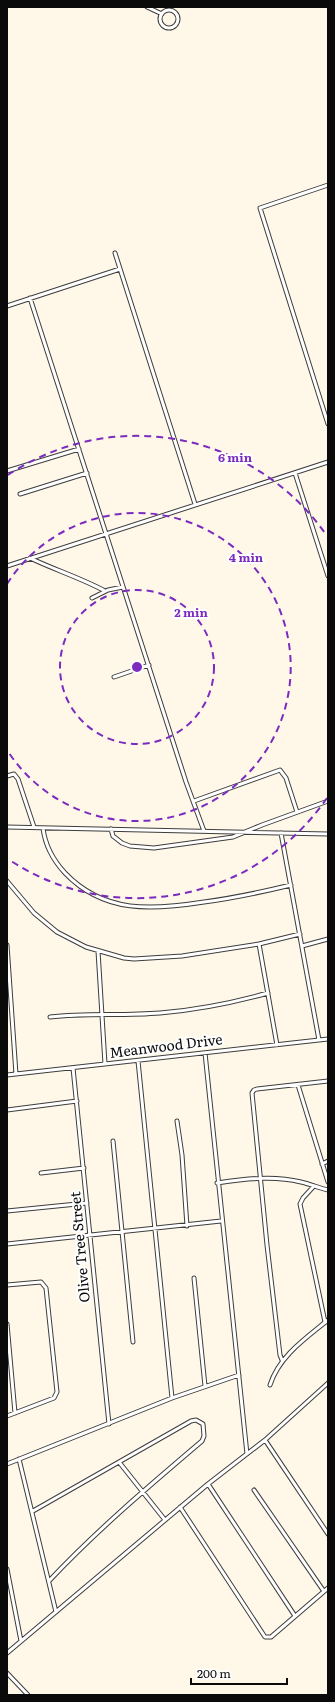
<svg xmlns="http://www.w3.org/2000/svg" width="335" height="1702" font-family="Literata,serif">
  <rect width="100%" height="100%" fill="#fff8e8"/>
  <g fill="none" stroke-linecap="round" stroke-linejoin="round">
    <defs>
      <path id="minor" d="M 147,7 L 162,14
        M160 19a9 9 0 1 1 18 0a9 9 0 1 1-18 0Z
        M 328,185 L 260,208 L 328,424
        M 115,253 L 195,504
        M 30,298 L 186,782 L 204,831
        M 7,306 L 120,269
        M 7,471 L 79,449
        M 295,473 L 328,576
        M 20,494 L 87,473
        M 30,558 C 55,570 81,578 105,591
        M 7,566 L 328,462
        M 92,598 L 108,590 L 123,587
        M 114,677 L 149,665
        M 7,776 L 14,774 L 18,779 L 34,827
        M 194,801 L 280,770 L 286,778 L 297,812
        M 7,827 L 328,834
        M 43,828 C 45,845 53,860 65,873 C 104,914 153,910 204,902 C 234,898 262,892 291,885
        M 111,829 L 113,836 L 122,843 L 130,846 L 154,848 L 233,837 L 262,825 L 328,801
        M 281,833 L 319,1040
        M 7,881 L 34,913 L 57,932 L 86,947 L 124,958 L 134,959 L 182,956 L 259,944 L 277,1045
        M 259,944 L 300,934
        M 7,945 L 16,1074
        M 302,946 L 328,939
        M 98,951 L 105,1064
        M 50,1017 C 87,1013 123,1016 160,1013 C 196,1010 232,1003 268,993
        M 205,1053 L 247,1454
        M 138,1061 L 172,1398
        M 73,1068 L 109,1424
        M 7,1075 L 328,1039
        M 298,1085 L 328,1182
        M 7,1110 L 77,1101
        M 177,1121 L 182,1155 L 187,1226
        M 113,1141 L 133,1342
        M 322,1164 L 328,1161
        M 41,1173 L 84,1168
        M 217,1183 C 245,1179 273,1175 301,1182 C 310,1184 319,1188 328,1190
        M 314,1186 L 303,1198 L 300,1204 L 325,1322
        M 7,1211 L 87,1203
        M 7,1244 L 221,1221
        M 194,1278 L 205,1386
        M 7,1285 L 41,1282 L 46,1288 L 57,1392 L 54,1398 L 7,1416
        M 7,1324 L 15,1413
        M 282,1360 L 280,1355 L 267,1245 L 252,1093 L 254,1090 L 257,1089 L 328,1081
        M 270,1385 C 279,1356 306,1338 328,1320
        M 265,1440 L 328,1534
        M 19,1459 L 56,1612
        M 119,1462 L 165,1520
        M 7,1464 L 172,1398 L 239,1375
        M 208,1484 L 295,1616
        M 254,1490 L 323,1590
        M 180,1507 L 265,1637 L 271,1637 L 328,1588
        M 33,1511 L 191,1421 L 196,1420 L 203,1424 L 204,1436 L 202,1441 C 149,1486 96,1531 49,1581
        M 7,1569 L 21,1641
        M 7,1653 L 208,1484 L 265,1440 L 328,1383
        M 7,1673 L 28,1695"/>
    </defs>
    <use href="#minor" stroke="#3d3d3d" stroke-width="5"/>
    <use href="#minor" stroke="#fff" stroke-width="3"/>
  </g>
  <g fill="none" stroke="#7b2cbf" stroke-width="2" stroke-dasharray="7 5">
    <circle cx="137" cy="667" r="77"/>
    <path d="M7 584A154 154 0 1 1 7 750"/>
    <path d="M327 798A231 231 0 0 1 8 859M8 475A231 231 0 0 1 327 536"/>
  </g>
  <g text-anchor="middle" stroke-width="4" stroke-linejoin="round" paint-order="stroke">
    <g font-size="14" fill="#0a0a0a" stroke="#fff">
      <text transform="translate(166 1046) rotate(-7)" y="5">Meanwood Drive</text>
      <text transform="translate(80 1247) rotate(-95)" y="5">Olive Tree Street</text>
    </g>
  </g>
  <circle cx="137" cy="667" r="6" fill="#7b2cbf" stroke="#fff" stroke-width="2"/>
  <g font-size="12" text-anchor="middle" font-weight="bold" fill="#7b2cbf" stroke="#fff" stroke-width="4" stroke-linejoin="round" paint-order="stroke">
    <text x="235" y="462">6 min</text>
    <text x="246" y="562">4 min</text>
    <text x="191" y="617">2 min</text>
  </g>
  <rect width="335" height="1702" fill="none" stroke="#0a0a0a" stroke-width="16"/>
  <path d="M191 1678v6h96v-6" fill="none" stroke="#0a0a0a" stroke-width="2"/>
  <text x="197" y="1678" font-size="12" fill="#0a0a0a" stroke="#ffffff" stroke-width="3" paint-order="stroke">200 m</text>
</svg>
